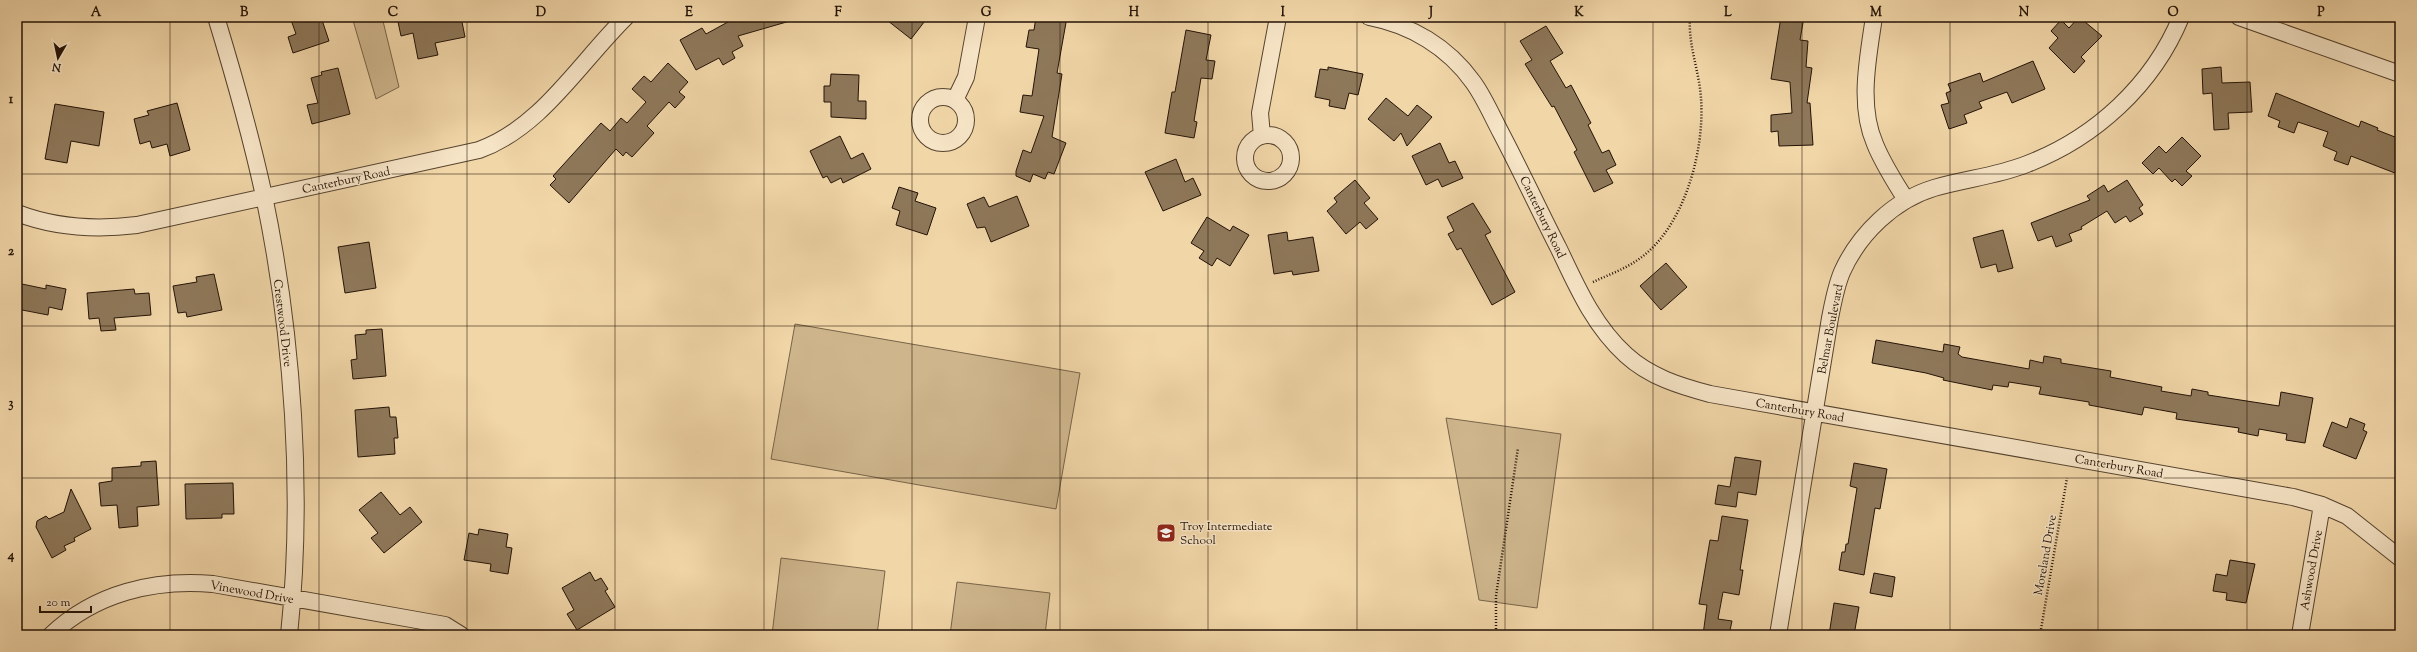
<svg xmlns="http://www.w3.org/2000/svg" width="2417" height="652" font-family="'Sorts Mill Goudy',serif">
  <rect width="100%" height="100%" fill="#f1d6a8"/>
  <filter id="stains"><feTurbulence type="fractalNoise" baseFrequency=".005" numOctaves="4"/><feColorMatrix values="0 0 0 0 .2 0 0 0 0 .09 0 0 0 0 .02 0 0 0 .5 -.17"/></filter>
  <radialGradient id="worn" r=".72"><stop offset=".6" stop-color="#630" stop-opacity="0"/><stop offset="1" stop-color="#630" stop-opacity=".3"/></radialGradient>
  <path fill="#ceb58c" stroke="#786449" d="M 352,17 L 382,17 L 399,87 L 376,99 Z
    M 795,324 L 1080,373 L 1056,509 L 771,459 Z
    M 1446,418 L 1561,434 L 1537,608 L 1479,600 Z
    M 781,558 L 885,571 L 877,635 L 772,635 Z
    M 957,582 L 1050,593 L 1045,635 L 950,635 Z"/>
  <path fill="#8e785a" stroke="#231206" d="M 290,17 L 321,17 L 329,41 L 293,53 L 288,37 L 296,34 Z
    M 397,17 L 461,17 L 465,37 L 435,43 L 438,55 L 418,59 L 413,33 L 401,36 Z
    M 737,17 L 790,17 L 790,21 L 738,36 L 743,46 L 732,52 L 735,58 L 723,65 L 719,58 L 696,70 L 680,40 L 702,28 L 706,34 Z
    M 883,17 L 928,17 L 911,39 Z
    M 1036,17 L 1067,17 L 1057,73 L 1062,74 L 1052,137 L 1066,143 L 1054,174 L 1048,172 L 1045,179 L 1033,174 L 1030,182 L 1016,176 L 1016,171 L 1023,150 L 1031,153 L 1044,116 L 1020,112 L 1023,95 L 1032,96 L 1039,49 L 1026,47 L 1029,30 L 1034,30 Z
    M 1781,17 L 1804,17 L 1800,40 L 1808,41 L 1806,67 L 1812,68 L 1807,103 L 1810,103 L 1813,145 L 1779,146 L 1778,131 L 1771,132 L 1771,115 L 1792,113 L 1790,82 L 1771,79 Z
    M 2079,17 L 2102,36 L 2081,57 L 2085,61 L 2074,73 L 2049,48 L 2058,38 L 2051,31 L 2061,20 L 2069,28 Z
    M 1546,26 L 1563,53 L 1550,61 L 1566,88 L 1571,85 L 1591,123 L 1588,125 L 1602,153 L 1609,150 L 1616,165 L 1606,170 L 1613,183 L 1594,192 L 1574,152 L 1577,150 L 1554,106 L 1552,107 L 1525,64 L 1532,60 L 1520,41 Z
    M 1186,30 L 1211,35 L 1206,60 L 1215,61 L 1212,79 L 1201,78 L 1194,121 L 1197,122 L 1194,138 L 1165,133 L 1172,92 L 1175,92 Z
    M 2033,61 L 2045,89 L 2012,103 L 2007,92 L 1979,102 L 1982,108 L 1964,115 L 1967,123 L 1949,129 L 1941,105 L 1949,103 L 1946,93 L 1951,91 L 1948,84 L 1980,73 L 1983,82 Z
    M 668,63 L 688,82 L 679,92 L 685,97 L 675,108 L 669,102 L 647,126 L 654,133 L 632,157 L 626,152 L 623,156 L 616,149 L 569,203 L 550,185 L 556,179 L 553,176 L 601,123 L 610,131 L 621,118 L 627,123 L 646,102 L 632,89 L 644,76 L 651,82 Z
    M 1328,67 L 1363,74 L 1358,95 L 1349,93 L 1345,109 L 1329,106 L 1330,100 L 1315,97 L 1320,69 L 1328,70 Z
    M 2221,67 L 2222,83 L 2250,82 L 2252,112 L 2228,113 L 2229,129 L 2214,130 L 2212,93 L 2203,94 L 2202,69 Z
    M 338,68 L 350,114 L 312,124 L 307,105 L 318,103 L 311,78 L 322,75 L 321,72 Z
    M 831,74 L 859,75 L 858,101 L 866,101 L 866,119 L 831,117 L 831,102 L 824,102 L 824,86 L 830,86 Z
    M 2276,93 L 2359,127 L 2361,121 L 2378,128 L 2377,130 L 2400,139 L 2400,175 L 2351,156 L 2348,165 L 2334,160 L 2337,152 L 2323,146 L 2328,132 L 2298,122 L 2294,133 L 2278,127 L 2280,121 L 2268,116 Z
    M 1386,98 L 1408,116 L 1417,105 L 1432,117 L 1407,146 L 1401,133 L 1394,141 L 1368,119 Z
    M 177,103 L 190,150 L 170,156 L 167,144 L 152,148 L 150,141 L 140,144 L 134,119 L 149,115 L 147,111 Z
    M 55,104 L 104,112 L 99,146 L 71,141 L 67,163 L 45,159 Z
    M 840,136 L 851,159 L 863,153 L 871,169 L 843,183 L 841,178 L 831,183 L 827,176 L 823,178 L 810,151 Z
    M 2182,137 L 2201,156 L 2186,171 L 2192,176 L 2182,186 L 2175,179 L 2172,182 L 2159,168 L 2153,174 L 2142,163 L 2159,146 L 2166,153 Z
    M 1440,143 L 1449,163 L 1455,161 L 1463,178 L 1442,187 L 1438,179 L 1426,185 L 1412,156 Z
    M 1176,159 L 1185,182 L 1193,178 L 1201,195 L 1163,211 L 1145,172 Z
    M 1355,180 L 1370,198 L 1364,203 L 1378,219 L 1366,229 L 1360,222 L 1346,234 L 1327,211 L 1337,202 L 1334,198 Z
    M 2127,180 L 2143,205 L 2139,208 L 2143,214 L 2130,222 L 2126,216 L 2115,223 L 2107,211 L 2081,227 L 2082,229 L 2069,234 L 2072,241 L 2056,247 L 2052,236 L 2038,241 L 2031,223 L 2090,200 L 2087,196 L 2104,185 L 2108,192 Z
    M 899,187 L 918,193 L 915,201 L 936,208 L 927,235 L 896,225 L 900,211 L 892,208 Z
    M 1017,196 L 1029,226 L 991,242 L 985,227 L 977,228 L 967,204 L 984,197 L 989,207 Z
    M 1473,203 L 1491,232 L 1485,235 L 1515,292 L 1492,305 L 1461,248 L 1457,250 L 1448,234 L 1454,231 L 1447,217 Z
    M 1207,217 L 1230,231 L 1233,226 L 1249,235 L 1230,266 L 1217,258 L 1212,266 L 1199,258 L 1204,251 L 1191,243 Z
    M 2003,230 L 2013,268 L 1998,272 L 1996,264 L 1981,268 L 1973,238 Z
    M 1287,232 L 1288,241 L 1313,237 L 1319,271 L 1293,275 L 1292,271 L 1274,274 L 1268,235 Z
    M 369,242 L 376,288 L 345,293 L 338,247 Z
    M 1666,263 L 1687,287 L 1661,310 L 1640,286 Z
    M 214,274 L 222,310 L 187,317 L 186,312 L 178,313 L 173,286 L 197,282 L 196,277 Z
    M 17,283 L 46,289 L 46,285 L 66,289 L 62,310 L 49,307 L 48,315 L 17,309 Z
    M 134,289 L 135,294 L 149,293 L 151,315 L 114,318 L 116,330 L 101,331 L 99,318 L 89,319 L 87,293 Z
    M 382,329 L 386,376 L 353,379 L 351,360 L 357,359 L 355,335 L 366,334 L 366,330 Z
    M 1876,340 L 1943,352 L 1944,344 L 1960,347 L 1958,354 L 1962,357 L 2029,369 L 2030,360 L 2043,363 L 2044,356 L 2061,359 L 2061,363 L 2111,371 L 2110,377 L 2162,387 L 2161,391 L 2191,396 L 2192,389 L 2208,392 L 2208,395 L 2279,406 L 2281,392 L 2313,398 L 2305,443 L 2286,440 L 2287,434 L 2259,429 L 2258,436 L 2238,432 L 2239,428 L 2176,419 L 2177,413 L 2144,407 L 2142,415 L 2089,405 L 2089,402 L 2039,394 L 2041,387 L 2009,382 L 2008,387 L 1993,385 L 1992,390 L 1943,380 L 1944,378 L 1926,373 L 1872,363 Z
    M 389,407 L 390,417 L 396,417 L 398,438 L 394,438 L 395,454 L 358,457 L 355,410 Z
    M 2350,418 L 2365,424 L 2363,430 L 2367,432 L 2356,459 L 2323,446 L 2332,422 L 2347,428 Z
    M 1735,457 L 1761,461 L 1756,495 L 1738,492 L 1736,507 L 1715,504 L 1718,485 L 1730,487 Z
    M 156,461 L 159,505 L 137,507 L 138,526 L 119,528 L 117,505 L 101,506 L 99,483 L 112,481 L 112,468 L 141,466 L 141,462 Z
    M 1854,463 L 1887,469 L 1880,509 L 1875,508 L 1864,575 L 1839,570 L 1842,552 L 1845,552 L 1846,544 L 1848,544 L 1857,488 L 1850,486 Z
    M 233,483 L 234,514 L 222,514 L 222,518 L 186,519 L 185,484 Z
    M 71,489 L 91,529 L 74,538 L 75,541 L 64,546 L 66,550 L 52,558 L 36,527 L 37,521 L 46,516 L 49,519 L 64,512 Z
    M 381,492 L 400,515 L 410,507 L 422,522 L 384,553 L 371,538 L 378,533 L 359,510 Z
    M 1722,516 L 1748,520 L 1740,570 L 1743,570 L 1739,595 L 1723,592 L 1718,619 L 1732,621 L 1729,635 L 1703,635 L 1707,605 L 1699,604 L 1710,540 L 1718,541 Z
    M 479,529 L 508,534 L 506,547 L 512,548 L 508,574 L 490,571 L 491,564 L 464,560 L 469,533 L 478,535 Z
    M 2230,560 L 2255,564 L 2246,603 L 2226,600 L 2227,593 L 2213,591 L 2216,574 L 2227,576 Z
    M 590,572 L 595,581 L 601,578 L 608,589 L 605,591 L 615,607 L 577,630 L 567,614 L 574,610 L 562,588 Z
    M 1874,573 L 1895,577 L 1892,597 L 1870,593 Z
    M 1834,603 L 1859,607 L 1854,635 L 1829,635 Z"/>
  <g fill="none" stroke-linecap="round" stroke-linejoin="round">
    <defs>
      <path id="minor" d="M 216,17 C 234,76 251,136 264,196 C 293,335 304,494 289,635
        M 1369,17 C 1411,25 1448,47 1473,82 C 1484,97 1492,116 1501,133 C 1521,171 1539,210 1559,249 C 1577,287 1594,326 1626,355 C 1650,377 1680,386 1710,394 L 2293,497 L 2322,505 L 2347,516 L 2400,558
        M 1874,17 C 1868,58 1858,105 1875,144 C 1883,164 1895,182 1906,200
        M 2239,17 L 2400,74
        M920 120a23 23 0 1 1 46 0a23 23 0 1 1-46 0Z
        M 955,100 L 966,77 L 977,17
        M1245 158a23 23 0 1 1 46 0a23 23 0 1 1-46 0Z
        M 1262,136 L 1260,113 L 1278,17
        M 17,213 C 56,228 96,230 137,225 L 479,150 C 541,128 580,62 626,17
        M 51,635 C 95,593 154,579 213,584 L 445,625 L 461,635
        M 1778,635 L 1830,318 C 1833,303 1836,286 1842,272 C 1859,234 1894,200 1934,188 C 1965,179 1997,176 2027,164 C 2095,138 2153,85 2181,17
        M 2300,635 L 2322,505"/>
    </defs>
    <use href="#minor" stroke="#56432e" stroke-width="18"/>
    <path stroke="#231206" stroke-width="2.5" stroke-dasharray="1 2" stroke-linecap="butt" d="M 1593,282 C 1608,275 1625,269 1639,259 C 1684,228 1705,151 1701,98 C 1699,70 1688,45 1690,17
      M 1496,635 L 1496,596 L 1518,448
      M 2040,635 L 2067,478"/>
    <use href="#minor" stroke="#f6e4c6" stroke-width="16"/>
  </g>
  <path fill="none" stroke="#231206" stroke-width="1" stroke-opacity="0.55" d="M 170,17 L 170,635M 319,17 L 319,635M 467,17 L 467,635M 615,17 L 615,635M 764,17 L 764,635M 912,17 L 912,635M 1060,17 L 1060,635M 1208,17 L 1208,635M 1357,17 L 1357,635M 1505,17 L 1505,635M 1653,17 L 1653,635M 1802,17 L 1802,635M 1950,17 L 1950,635M 2098,17 L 2098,635M 2247,17 L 2247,635M 17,174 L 2400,174M 17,326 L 2400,326M 17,478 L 2400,478"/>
  <defs>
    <symbol id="school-square" viewBox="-11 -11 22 22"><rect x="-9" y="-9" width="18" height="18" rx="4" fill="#8f2418" stroke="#f6e4c6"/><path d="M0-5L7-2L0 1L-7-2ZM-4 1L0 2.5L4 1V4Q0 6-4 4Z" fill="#fff"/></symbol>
  </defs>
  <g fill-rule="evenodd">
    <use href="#school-square" x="1155" y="522" width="22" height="22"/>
  </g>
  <g text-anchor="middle" stroke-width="3" stroke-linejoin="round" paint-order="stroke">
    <g font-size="12" fill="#231206" stroke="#f6e4c6">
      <text transform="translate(346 180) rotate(-12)" y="4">Canterbury Road</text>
      <text transform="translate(1543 217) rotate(64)" y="4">Canterbury Road</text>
      <text transform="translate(283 323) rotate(83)" y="4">Crestwood Drive</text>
      <text transform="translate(1830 329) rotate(-79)" y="4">Belmar Boulevard</text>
      <text transform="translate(1800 410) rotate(10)" y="4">Canterbury Road</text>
      <text transform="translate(2119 466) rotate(10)" y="4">Canterbury Road</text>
      <text transform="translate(2045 555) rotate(-80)" y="4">Moreland Drive</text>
      <text transform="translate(2311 570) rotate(-80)" y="4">Ashwood Drive</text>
      <text transform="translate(252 592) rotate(10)" y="4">Vinewood Drive</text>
    </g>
    <g font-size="12" fill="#231206" stroke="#f6e4c6" text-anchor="start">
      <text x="1180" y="530">Troy Intermediate<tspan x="1180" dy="14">School</tspan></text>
    </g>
  </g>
  <rect width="2417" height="652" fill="none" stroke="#f1d6a8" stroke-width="44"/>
  <g transform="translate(58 58) rotate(189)" stroke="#f6e4c6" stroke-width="3" paint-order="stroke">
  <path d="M0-3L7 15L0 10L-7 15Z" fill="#231206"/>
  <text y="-6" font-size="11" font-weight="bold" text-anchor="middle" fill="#231206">N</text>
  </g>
  <path d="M40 606v6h51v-6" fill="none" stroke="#231206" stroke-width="2"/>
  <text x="46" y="606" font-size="12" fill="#231206" stroke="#f6e4c6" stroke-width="3" paint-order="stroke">20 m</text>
  <rect x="22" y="22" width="2373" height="608" fill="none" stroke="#231206" stroke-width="1.5"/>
  <g font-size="13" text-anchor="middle" font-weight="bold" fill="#231206">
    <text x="96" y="16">A</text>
    <text x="244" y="16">B</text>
    <text x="393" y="16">C</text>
    <text x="541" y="16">D</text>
    <text x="689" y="16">E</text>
    <text x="838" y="16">F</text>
    <text x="986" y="16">G</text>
    <text x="1134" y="16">H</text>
    <text x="1283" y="16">I</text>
    <text x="1431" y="16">J</text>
    <text x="1579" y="16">K</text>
    <text x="1728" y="16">L</text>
    <text x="1876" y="16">M</text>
    <text x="2024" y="16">N</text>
    <text x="2173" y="16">O</text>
    <text x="2321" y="16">P</text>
    <text x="11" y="103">1</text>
    <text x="11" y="255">2</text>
    <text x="11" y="407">3</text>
    <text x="11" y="559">4</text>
  </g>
  <rect width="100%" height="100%" filter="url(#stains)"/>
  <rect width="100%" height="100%" fill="url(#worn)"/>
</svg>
